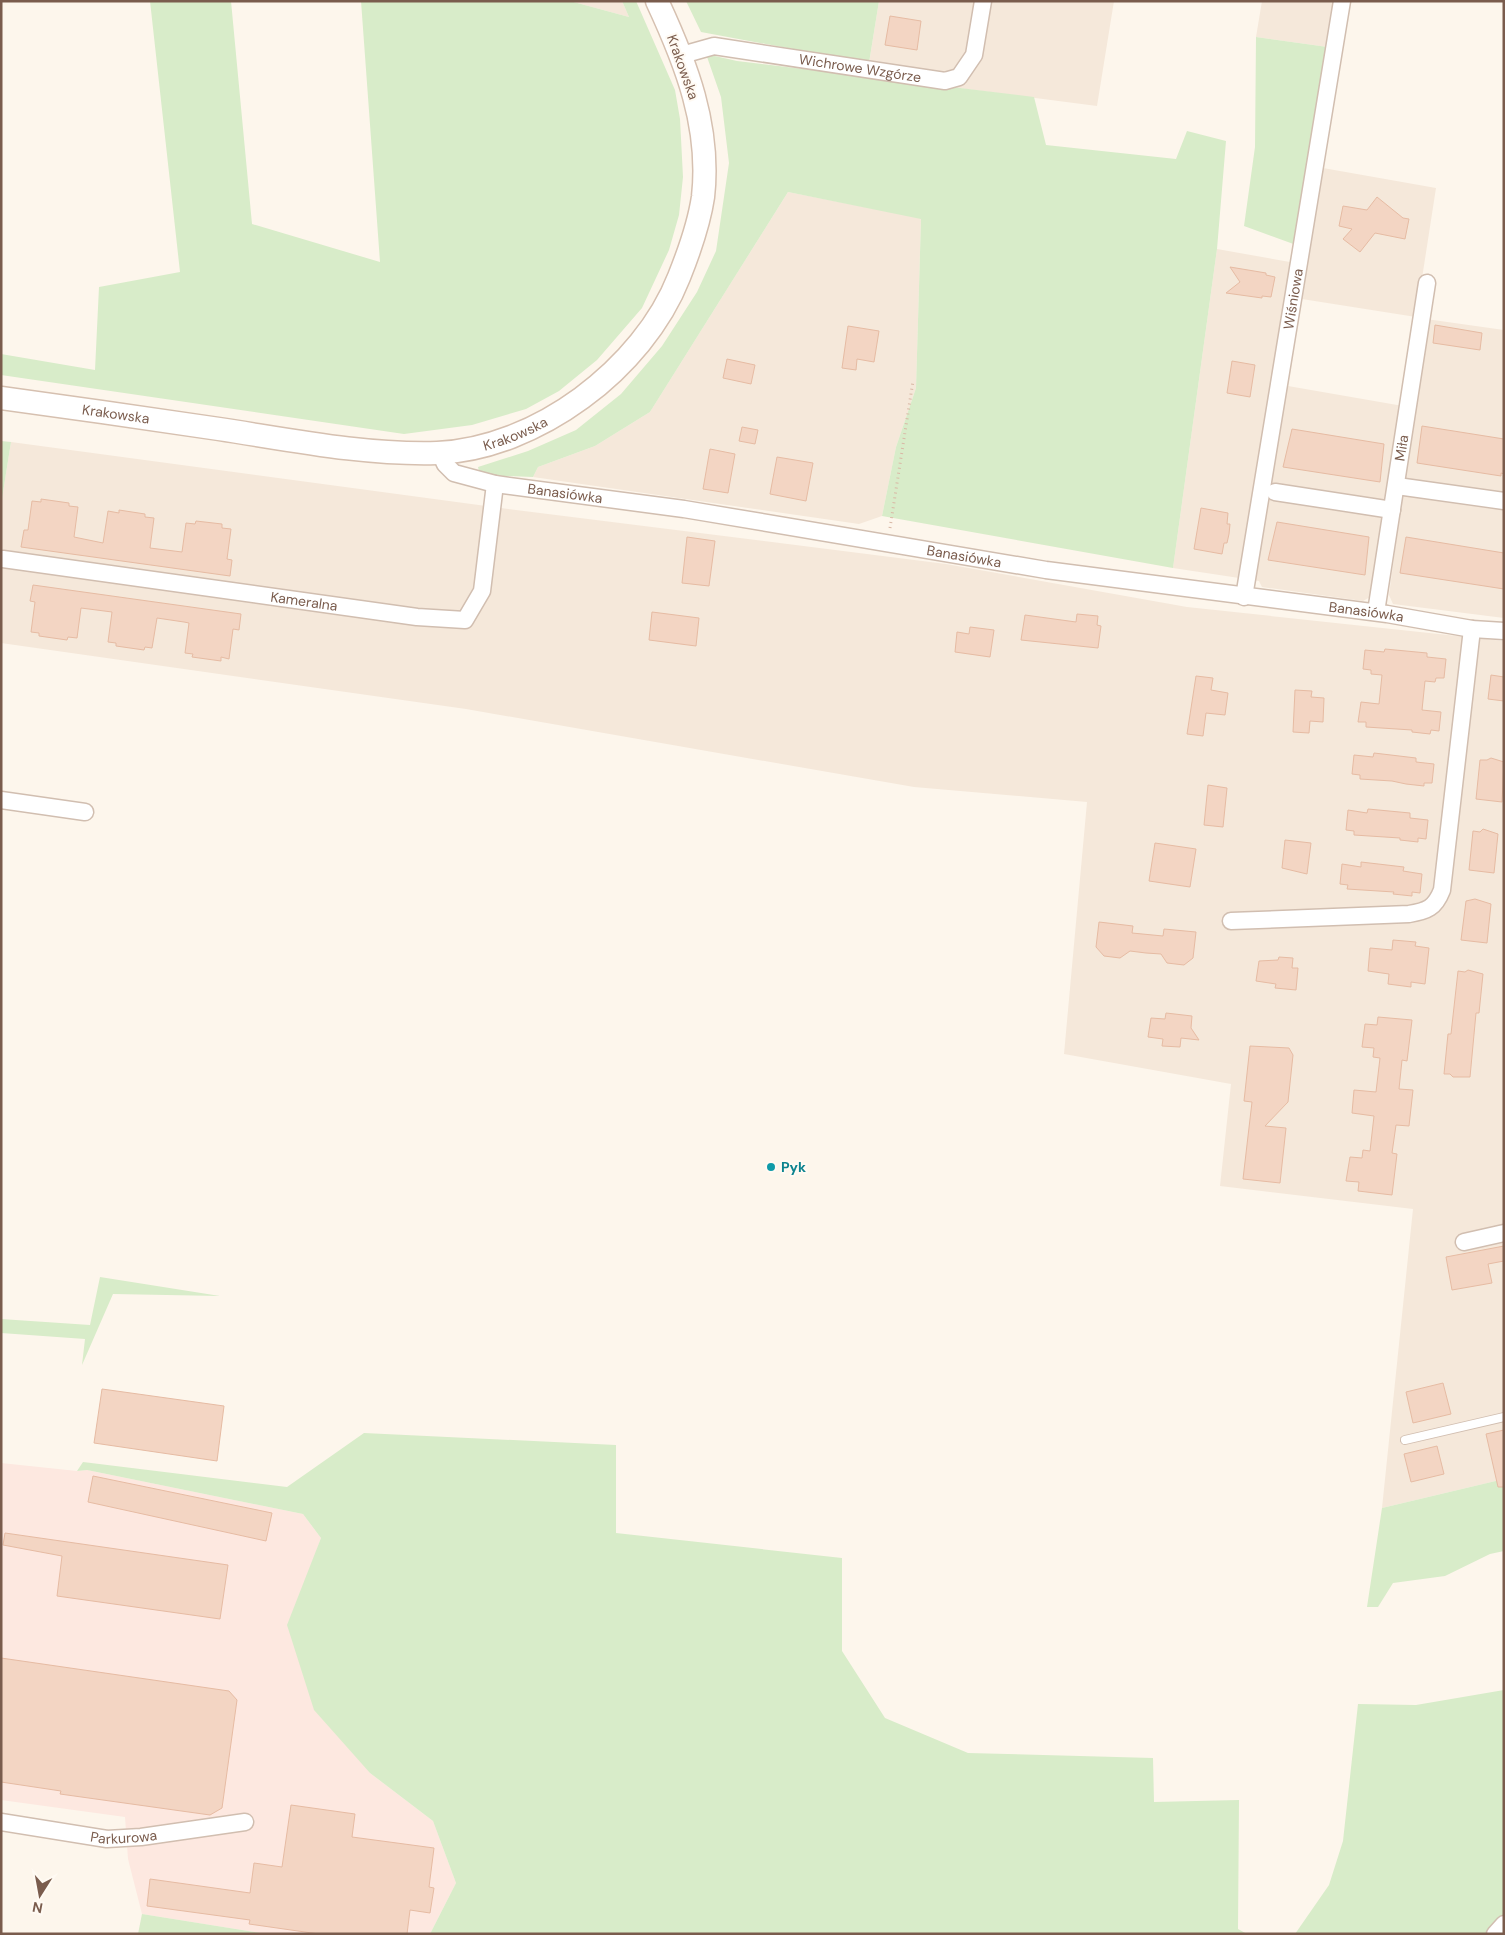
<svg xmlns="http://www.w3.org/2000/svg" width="1505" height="1935" font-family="'DM Sans',sans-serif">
  <rect width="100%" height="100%" fill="#fdf6ec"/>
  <path fill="#f5e8da" d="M 570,1 L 622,1 L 629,17 Z
    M 879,1 L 1114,1 L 1097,106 L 867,76 Z
    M 1262,1 L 1350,1 L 1342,49 L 1256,37 Z
    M 1323,168 L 1436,188 L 1416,317 L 1302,299 L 1288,386 L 1403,406 L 1372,596 L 1363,601 L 1262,587 L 1259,581 L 1173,568 L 1217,249 L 1307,265 Z
    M 788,192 L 921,218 L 916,388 L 896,447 L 882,516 L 859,524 L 533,477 L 538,467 L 595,446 L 650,412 Z
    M 1426,319 L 1504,330 L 1504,618 L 1393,604 L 1389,595 Z
    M 11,442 L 501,508 L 946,564 L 1187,607 L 1504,641 L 1504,1479 L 1382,1508 L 1413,1209 L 1220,1186 L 1231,1084 L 1064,1054 L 1087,802 L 914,787 L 466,709 L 1,643 L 1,505 Z"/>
  <path fill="#fde8e0" d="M 1,1463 L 77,1471 L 87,1470 L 303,1514 L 321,1538 L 307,1577 L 370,1773 L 433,1821 L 456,1883 L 430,1934 L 267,1934 L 142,1914 L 128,1859 L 125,1817 L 1,1800 Z"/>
  <path fill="#d8ecc9" d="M 150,1 L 231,1 L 252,224 L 380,262 L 361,1 L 570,1 L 629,17 L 622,1 L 636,1 L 675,90 L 680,119 L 683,177 L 679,215 L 669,250 L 642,308 L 597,360 L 559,391 L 526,409 L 472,425 L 404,434 L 1,375 L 1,354 L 95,370 L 99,287 L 180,272 Z
    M 686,1 L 879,1 L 869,63 L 701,32 Z
    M 1256,37 L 1342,49 L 1310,250 L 1244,226 L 1255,147 Z
    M 706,54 L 737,61 L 1034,97 L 1046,145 L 1176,159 L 1187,131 L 1226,141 L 1217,249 L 1173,568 L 882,516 L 896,447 L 916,388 L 921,219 L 788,192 L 650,412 L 595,446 L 538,467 L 533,477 L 480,475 L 478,467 L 528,451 L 576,430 L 621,394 L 662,346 L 697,292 L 716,251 L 729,163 L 721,97 Z
    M 1,441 L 11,442 L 1,505 Z
    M 100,1277 L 220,1296 L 113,1294 L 82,1365 L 85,1339 L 1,1333 L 1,1319 L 90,1325 Z
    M 364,1433 L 616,1445 L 616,1533 L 842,1558 L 842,1651 L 885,1718 L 968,1753 L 1153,1758 L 1154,1802 L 1239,1800 L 1238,1929 L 1247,1934 L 430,1934 L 456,1883 L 433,1821 L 370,1773 L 314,1710 L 287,1625 L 321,1538 L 303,1514 L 87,1470 L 77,1471 L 83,1462 L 287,1487 Z
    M 1504,1479 L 1504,1551 L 1490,1554 L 1445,1576 L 1393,1583 L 1378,1607 L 1367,1607 L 1382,1508 Z
    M 1504,1690 L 1504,1934 L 1295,1934 L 1329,1885 L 1343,1841 L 1358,1704 L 1416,1705 Z
    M 142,1914 L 267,1934 L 138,1934 Z"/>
  <path fill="#f3d5c3" stroke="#e6bba3" d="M 890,16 L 921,21 L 917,50 L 885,45 Z
    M 1377,197 L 1403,218 L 1409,219 L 1405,239 L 1375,233 L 1360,252 L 1343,239 L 1352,229 L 1339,226 L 1343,206 L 1367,210 Z
    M 1230,267 L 1266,273 L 1266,275 L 1275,277 L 1271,297 L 1262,296 L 1262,298 L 1226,293 L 1240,282 Z
    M 1435,325 L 1482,333 L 1480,350 L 1433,343 Z
    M 848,326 L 879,331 L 874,362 L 857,359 L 856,370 L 842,368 Z
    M 727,359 L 755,365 L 751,384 L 723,378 Z
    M 1232,361 L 1255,365 L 1250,397 L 1227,393 Z
    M 1422,426 L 1504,439 L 1504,474 L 1501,473 L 1501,476 L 1417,463 Z
    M 742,427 L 758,430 L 755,444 L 739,441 Z
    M 1292,429 L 1384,444 L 1380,482 L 1283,467 Z
    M 710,449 L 735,454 L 728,493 L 703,489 Z
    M 777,457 L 813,463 L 806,501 L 770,494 Z
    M 41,499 L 69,503 L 69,506 L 78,507 L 74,537 L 103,543 L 108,511 L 119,513 L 119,510 L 145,514 L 145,517 L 154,518 L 150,548 L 182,552 L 186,523 L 195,524 L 196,521 L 222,524 L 222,528 L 231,529 L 227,559 L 232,560 L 230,576 L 21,547 L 24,530 L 28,530 L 32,501 L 41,502 Z
    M 1201,508 L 1228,513 L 1227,524 L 1230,524 L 1229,534 L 1227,543 L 1224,543 L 1222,554 L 1194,549 Z
    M 1277,522 L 1369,537 L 1365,575 L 1268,560 Z
    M 687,537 L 715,541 L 709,586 L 682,583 Z
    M 1406,537 L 1504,553 L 1504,589 L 1400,573 Z
    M 33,585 L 241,614 L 239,630 L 233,629 L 229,659 L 221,657 L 221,661 L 192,657 L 193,654 L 185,653 L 189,623 L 184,622 L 157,618 L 152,648 L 145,647 L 144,650 L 116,646 L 116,643 L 108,642 L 112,612 L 81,608 L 77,638 L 68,637 L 67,640 L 39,636 L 39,633 L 31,632 L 35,602 L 30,601 Z
    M 652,612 L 699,618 L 696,646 L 649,640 Z
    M 1077,614 L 1098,616 L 1097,625 L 1101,626 L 1098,648 L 1021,640 L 1025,615 L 1076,622 Z
    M 970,627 L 994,630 L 990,657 L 955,652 L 957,632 L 969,634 Z
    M 1385,649 L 1427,653 L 1427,657 L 1446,659 L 1444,678 L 1436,678 L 1435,682 L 1425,681 L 1422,710 L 1441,712 L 1439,731 L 1431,730 L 1430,734 L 1412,732 L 1412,730 L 1366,727 L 1366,722 L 1358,722 L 1361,702 L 1379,704 L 1382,675 L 1371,674 L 1371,670 L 1363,669 L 1365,650 L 1384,652 Z
    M 1491,675 L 1504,677 L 1504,701 L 1488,699 Z
    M 1196,676 L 1213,678 L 1211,690 L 1228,693 L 1225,715 L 1206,713 L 1203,736 L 1187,734 Z
    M 1295,690 L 1312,691 L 1311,697 L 1324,698 L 1323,722 L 1310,721 L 1309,733 L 1293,732 Z
    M 1374,753 L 1416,758 L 1416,762 L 1434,764 L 1432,783 L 1424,783 L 1424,786 L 1406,784 L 1392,781 L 1360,779 L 1360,775 L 1352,774 L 1354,755 L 1373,757 Z
    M 1491,758 L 1504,762 L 1502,802 L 1476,799 L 1480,760 L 1487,760 Z
    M 1208,785 L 1227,788 L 1223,827 L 1204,825 Z
    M 1368,809 L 1410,813 L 1410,818 L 1428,820 L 1426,839 L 1418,838 L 1418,842 L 1400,840 L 1400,838 L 1354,835 L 1354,831 L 1346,830 L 1348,810 L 1367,813 Z
    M 1483,829 L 1498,834 L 1494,873 L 1469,870 L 1473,831 L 1480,832 Z
    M 1285,840 L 1311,843 L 1307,874 L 1282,868 Z
    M 1155,843 L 1196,849 L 1190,887 L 1149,881 Z
    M 1361,862 L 1404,867 L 1403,871 L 1422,874 L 1420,893 L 1412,892 L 1412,896 L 1393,894 L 1394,892 L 1347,889 L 1348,885 L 1340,884 L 1342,864 L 1361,867 Z
    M 1475,899 L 1491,904 L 1487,943 L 1461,940 L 1466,901 Z
    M 1099,922 L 1133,926 L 1132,933 L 1163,936 L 1164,929 L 1196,932 L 1193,958 L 1184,965 L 1167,963 L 1161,954 L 1146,953 L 1130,951 L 1120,958 L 1104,956 L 1096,947 Z
    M 1393,940 L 1416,942 L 1415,946 L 1429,948 L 1425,984 L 1411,982 L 1411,987 L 1388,984 L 1389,974 L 1368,971 L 1370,948 L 1392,950 Z
    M 1279,957 L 1293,958 L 1292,968 L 1298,968 L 1296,990 L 1275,988 L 1276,984 L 1256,981 L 1259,961 L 1278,960 Z
    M 1468,970 L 1483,974 L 1479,1013 L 1476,1013 L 1470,1077 L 1453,1077 L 1450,1074 L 1444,1074 L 1448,1034 L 1451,1034 L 1458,971 L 1465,972 Z
    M 1166,1013 L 1192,1016 L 1191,1028 L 1199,1040 L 1181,1038 L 1180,1047 L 1162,1046 L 1163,1039 L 1148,1037 L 1151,1018 L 1165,1019 Z
    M 1378,1017 L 1412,1020 L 1407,1061 L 1402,1060 L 1399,1089 L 1413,1090 L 1409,1126 L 1396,1125 L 1392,1153 L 1397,1154 L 1392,1195 L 1358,1191 L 1359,1182 L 1346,1181 L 1350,1157 L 1362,1158 L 1363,1150 L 1370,1151 L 1374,1116 L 1352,1113 L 1354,1090 L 1376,1092 L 1380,1058 L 1373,1057 L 1374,1048 L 1362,1047 L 1365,1024 L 1377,1025 Z
    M 1250,1046 L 1289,1048 L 1293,1055 L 1288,1102 L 1265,1126 L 1286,1128 L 1280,1183 L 1243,1179 L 1252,1102 L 1244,1101 Z
    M 1504,1246 L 1504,1261 L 1488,1264 L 1492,1283 L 1452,1290 L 1446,1257 Z
    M 1443,1383 L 1451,1414 L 1413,1423 L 1406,1392 Z
    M 102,1389 L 224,1406 L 217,1461 L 94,1443 Z
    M 1504,1430 L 1504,1487 L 1498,1487 L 1486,1434 Z
    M 1437,1446 L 1444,1474 L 1411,1482 L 1404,1454 Z
    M 93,1476 L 272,1513 L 266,1541 L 88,1502 Z
    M 5,1533 L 228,1565 L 220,1619 L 57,1596 L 62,1556 L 3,1545 Z
    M 1,1658 L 229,1691 L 237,1700 L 222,1808 L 210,1815 L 60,1794 L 61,1791 L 1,1782 Z
    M 291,1805 L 355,1814 L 352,1837 L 434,1848 L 429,1887 L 434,1888 L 430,1913 L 410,1910 L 407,1934 L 319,1934 L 249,1924 L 250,1920 L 147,1906 L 150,1879 L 250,1893 L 254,1863 L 282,1867 Z"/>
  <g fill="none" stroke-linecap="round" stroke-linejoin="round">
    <defs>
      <path id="lane" d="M 1405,1440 L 1504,1417"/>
      <g id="street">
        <path id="s1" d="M 682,55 L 714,46 L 945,81 L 959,77 L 974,55 L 983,1"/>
        <path id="s2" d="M 440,453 L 445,464 L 454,473 L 495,484 L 684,509 L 1046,570 L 1387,614 L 1472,629 L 1504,631"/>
        <path d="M 1397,486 L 1504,501"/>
        <path d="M 1275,492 L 1392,510"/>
        <path id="s3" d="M 3,559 L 417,617 L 465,620 L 482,591 L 495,484"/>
        <path id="s4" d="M 1244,597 L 1342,1"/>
        <path id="s5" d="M 1376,612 L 1427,283"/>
        <path d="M 1,800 L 85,812"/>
        <path d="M 1231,921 L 1409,914 C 1427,911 1435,908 1442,890 L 1472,629"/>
        <path d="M 1464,1242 L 1504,1233"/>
        <path id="s6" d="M 1,1822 L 107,1839 L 141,1837 L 245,1822"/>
        <path d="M 1495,1934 L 1504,1924"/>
      </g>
      <g id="secondary">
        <path id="s7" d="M 1,398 C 74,408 146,418 219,429 C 291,440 364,455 437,453 C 536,449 643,369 679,277 C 689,252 699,224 703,197 C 711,127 686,63 657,1"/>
      </g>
    </defs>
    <use href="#lane" stroke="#d1beb0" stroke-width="10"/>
    <use href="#street" stroke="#d1beb0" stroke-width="19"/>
    <use href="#secondary" stroke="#d6c0b0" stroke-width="25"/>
    <path stroke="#d9b8a5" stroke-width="3" stroke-dasharray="1 4" stroke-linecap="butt" d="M 890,528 L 913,381"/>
    <use href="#lane" stroke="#fff" stroke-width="8"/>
    <use href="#street" stroke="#fff" stroke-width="16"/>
    <use href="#secondary" stroke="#fff" stroke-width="22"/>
  </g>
  <circle fill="#0f9aa8" stroke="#fffaf3" stroke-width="2" cx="771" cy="1167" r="5"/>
  <g text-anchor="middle" stroke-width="4" stroke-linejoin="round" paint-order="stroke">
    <g font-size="14" fill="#7a5c4d" stroke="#fffaf3">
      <text transform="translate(683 67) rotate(70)" y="5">Krakowska</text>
      <text dy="5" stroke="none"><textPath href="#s1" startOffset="181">Wichrowe Wzgórze</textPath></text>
      <text dy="5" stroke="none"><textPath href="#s4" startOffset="302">Wiśniowa</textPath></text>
      <text dy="5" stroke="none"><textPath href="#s7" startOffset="116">Krakowska</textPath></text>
      <text dy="5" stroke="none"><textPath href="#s7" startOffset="521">Krakowska</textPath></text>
      <text dy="5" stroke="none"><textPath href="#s5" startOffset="166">Miła</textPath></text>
      <text dy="5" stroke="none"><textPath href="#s2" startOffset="138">Banasiówka</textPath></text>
      <text dy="5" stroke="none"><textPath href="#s2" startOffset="542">Banasiówka</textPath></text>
      <text dy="5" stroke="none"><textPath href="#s3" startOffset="304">Kameralna</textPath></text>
      <text dy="5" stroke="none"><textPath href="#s2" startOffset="948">Banasiówka</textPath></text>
      <text dy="5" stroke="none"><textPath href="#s6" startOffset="124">Parkurowa</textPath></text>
    </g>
    <g font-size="14" font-weight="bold" fill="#0d838f" stroke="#fffaf3" text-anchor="start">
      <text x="781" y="1172">Pyk</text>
    </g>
  </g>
  <rect width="1505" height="1935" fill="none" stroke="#7a5c4d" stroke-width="5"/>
  <g transform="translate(40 1895) rotate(191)" stroke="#fffaf3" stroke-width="4" paint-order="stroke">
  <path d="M0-4L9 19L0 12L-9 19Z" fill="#7a5c4d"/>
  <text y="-8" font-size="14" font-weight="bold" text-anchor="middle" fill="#7a5c4d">N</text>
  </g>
</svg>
